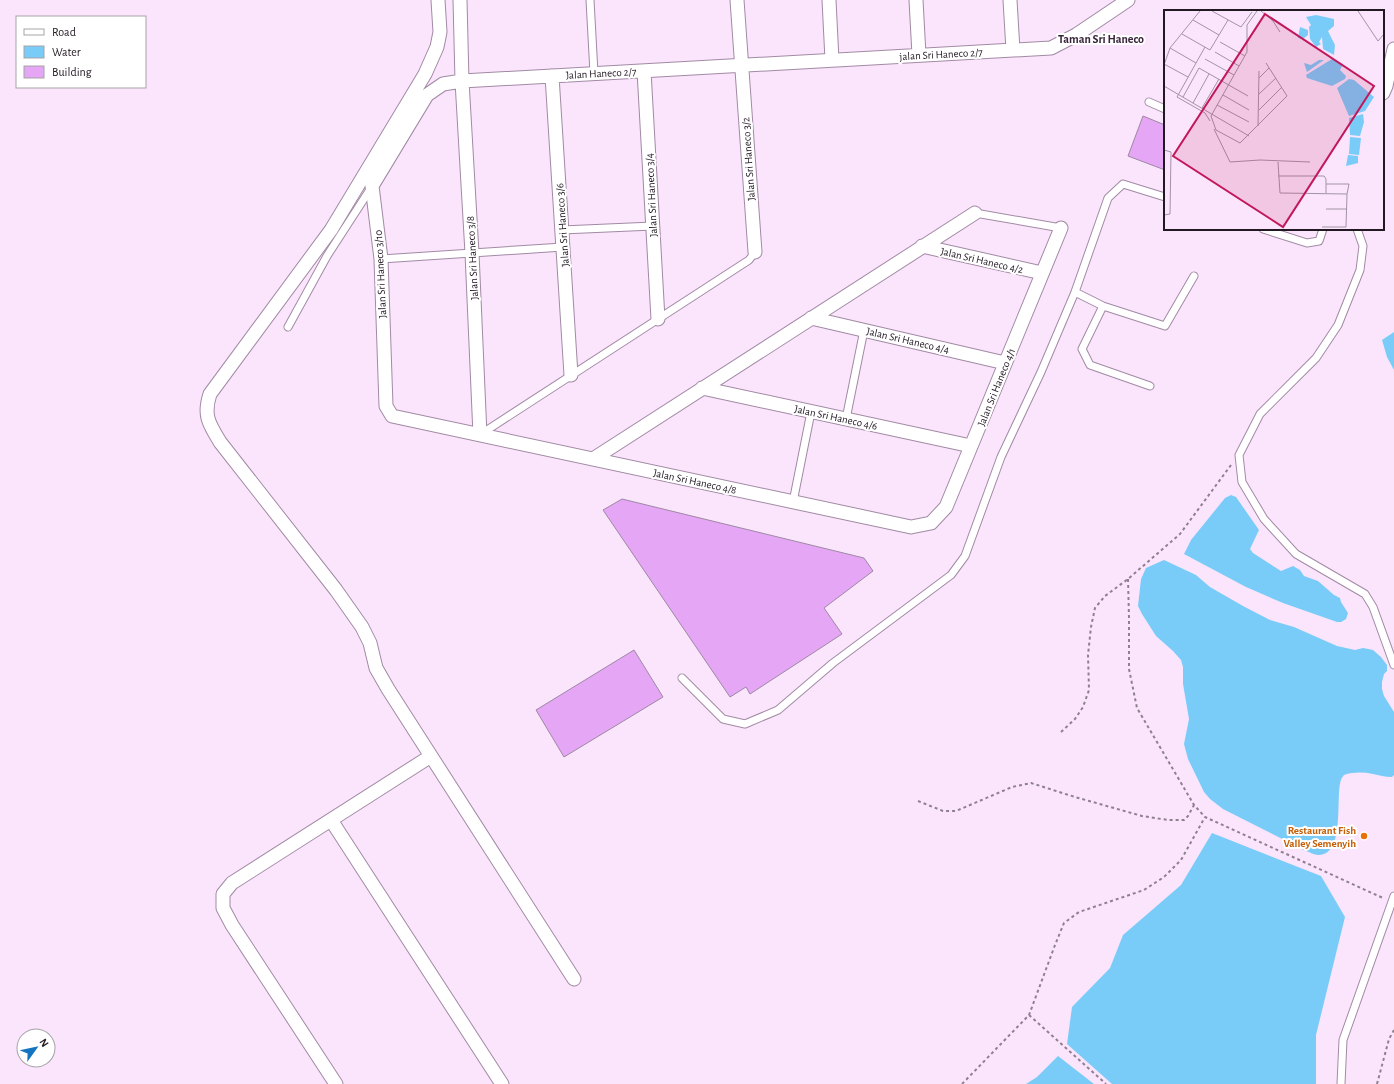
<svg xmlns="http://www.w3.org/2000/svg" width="1394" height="1084" font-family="'Alegreya Sans',sans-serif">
  <rect width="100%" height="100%" fill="#fae5fc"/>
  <path fill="#7accf8" d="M 1394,332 L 1394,370 L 1387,357 L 1382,340 Z
    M 1231,495 L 1236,497 L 1259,530 L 1250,549 L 1253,553 L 1281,571 L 1293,566 L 1300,570 L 1304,576 L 1318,581 L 1334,595 L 1340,598 L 1341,602 L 1348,613 L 1346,619 L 1341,622 L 1337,622 L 1283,603 L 1246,587 L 1184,554 L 1191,540 L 1225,498 Z
    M 1164,560 L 1196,575 L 1210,587 L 1243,606 L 1270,620 L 1294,627 L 1337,646 L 1355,650 L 1363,648 L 1373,650 L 1381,657 L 1387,665 L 1387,671 L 1384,674 L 1382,682 L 1382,689 L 1384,696 L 1394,712 L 1394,775 L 1392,777 C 1385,777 1379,775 1373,774 C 1363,772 1353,772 1344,775 C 1343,777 1341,778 1341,780 C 1335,796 1346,856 1318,855 C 1314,855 1310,852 1306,851 L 1223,809 L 1210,799 L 1204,792 L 1188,759 L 1184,744 L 1189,719 L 1183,684 L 1183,667 L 1181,660 L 1173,651 L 1156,636 L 1142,614 L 1138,606 L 1141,579 L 1146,568 Z
    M 1212,833 L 1321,876 L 1345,917 L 1316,1035 L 1316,1084 L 1112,1084 L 1067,1044 L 1072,1007 L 1110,968 L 1123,935 L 1181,885 Z
    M 1058,1056 L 1094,1084 L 1026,1084 L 1037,1077 Z"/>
  <path fill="#e4a6f5" stroke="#9e88a3" d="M 1143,116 L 1165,125 L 1165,170 L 1128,156 Z
    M 622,499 L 864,558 L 873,571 L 824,608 L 842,634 L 750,694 L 746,687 L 730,697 L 603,510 Z
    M 634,650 L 663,697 L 564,757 L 536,710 Z"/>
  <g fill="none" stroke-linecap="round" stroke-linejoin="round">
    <defs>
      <path id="service" d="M 590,0 L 594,73
        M 1149,102 L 1165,109
        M 975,213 L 1061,228
        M 1263,229 L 1307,243 L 1319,241 L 1323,229
        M 1357,229 L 1363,246 L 1360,270 L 1338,325 L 1316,358 L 1260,414 L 1239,455 L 1242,482 L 1264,519 L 1296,554 L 1365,594 L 1373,607 L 1394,665
        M 562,230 L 653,226
        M 381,259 L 563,247
        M 1075,292 L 1103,306 L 1165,326 L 1194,276
        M 1103,306 L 1082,349 L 1090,365 L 1150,386
        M 288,327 L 327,256 L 371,188
        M 846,419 L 864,330
        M 481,434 L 749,260 L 755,252
        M 793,502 L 811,412
        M 682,678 L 723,719 L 745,724 L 778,710 L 833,663 L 951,575 L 965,556 L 1001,457 L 1041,372 L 1075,292 L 1108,198 L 1123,184 L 1165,197
        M 1341,1084 L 1343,1040 L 1394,896"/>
      <path id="minor" d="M 438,0 L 440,32 L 437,47 L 425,74 L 331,230 L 210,394 C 203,415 209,424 220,442 L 336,590 L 362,627 L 370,643 L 376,668 L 388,689 L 574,979
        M 460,0 L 462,81 L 472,253 L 480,435
        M 737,0 L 755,252
        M 829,0 L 832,60
        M 916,0 L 919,55
        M 1010,0 L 1013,50
        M 644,71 L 658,319
        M 552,76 L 571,375
        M 1383,93 L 1386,86 L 1394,49
        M 1061,228 L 946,507 L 931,523 L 911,527 L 392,416 L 386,406 L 381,259 L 372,186 L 427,95 L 443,84 L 462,81 L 1051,48 L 1076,35 L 1128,0
        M 922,246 L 1042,273
        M 811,318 L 1005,363
        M 702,388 L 971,446
        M 593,459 L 975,213
        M 331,820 L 502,1084
        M 336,1084 L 232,925 L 223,908 L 223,894 L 232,883 L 431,756"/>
    </defs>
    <use href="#service" stroke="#a28aa4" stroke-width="9"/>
    <use href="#minor" stroke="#a28aa4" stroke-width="15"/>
    <path stroke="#8f8090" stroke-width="2" stroke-dasharray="3 3" stroke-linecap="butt" d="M 1128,579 L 1129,618 L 1129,669 L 1137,708 L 1194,805 L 1205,817 L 1383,898
      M 1061,732 L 1075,719 L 1083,707 L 1089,690 L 1088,655 L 1091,627 L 1095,608 L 1105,596 L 1128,579 L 1180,534 L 1231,465
      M 918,801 L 943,811 L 956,811 L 1012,787 L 1031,783 L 1075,797 L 1142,816 L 1168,820 L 1184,820 L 1188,816 L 1194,805
      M 1029,1015 L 1106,1084
      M 962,1084 L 1029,1015 L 1055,945 L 1064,923 L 1079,912 L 1144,890 L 1164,877 L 1181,860 L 1205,817
      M 1377,1084 L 1389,1039 L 1394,1030"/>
    <use href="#service" stroke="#fff" stroke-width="7"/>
    <use href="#minor" stroke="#fff" stroke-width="13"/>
  </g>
  <circle fill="#e8710a" stroke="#fff" stroke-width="1.5" cx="1364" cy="836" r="4"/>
  <g text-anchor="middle" stroke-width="4" stroke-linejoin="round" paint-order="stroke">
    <g font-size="11" fill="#211822" stroke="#fff">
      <text transform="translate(941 54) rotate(-3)" y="4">jalan Sri Haneco 2/7</text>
      <text transform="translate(601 73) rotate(-3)" y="4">Jalan Haneco 2/7</text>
      <text transform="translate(748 159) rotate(-94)" y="4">Jalan Sri Haneco 3/2</text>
      <text transform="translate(651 195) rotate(-93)" y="4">Jalan Sri Haneco 3/4</text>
      <text transform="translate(562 225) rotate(-94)" y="4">Jalan Sri Haneco 3/6</text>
      <text transform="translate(472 258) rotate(-93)" y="4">Jalan Sri Haneco 3/8</text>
      <text transform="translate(982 260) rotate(13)" y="4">Jalan Sri Haneco 4/2</text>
      <text transform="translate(380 274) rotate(-93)" y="4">Jalan Sri Haneco 3/10</text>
      <text transform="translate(908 340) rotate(13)" y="4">Jalan Sri Haneco 4/4</text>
      <text transform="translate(996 387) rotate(-68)" y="4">Jalan Sri Haneco 4/1</text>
      <text transform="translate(836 417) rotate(12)" y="4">Jalan Sri Haneco 4/6</text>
      <text transform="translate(695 481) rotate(12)" y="4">Jalan Sri Haneco 4/8</text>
    </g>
    <g font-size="11" font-weight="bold" fill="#c56008" stroke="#fff" text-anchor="end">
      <text x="1356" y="834">Restaurant Fish<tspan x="1356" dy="13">Valley Semenyih</tspan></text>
    </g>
    <g font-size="12" font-weight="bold" fill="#39253b" stroke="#fff">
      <text x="1101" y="43">Taman Sri Haneco</text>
    </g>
  </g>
  <g transform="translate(1164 10)">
    <rect width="220" height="220" fill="#fae5fc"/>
    <path d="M 152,5 L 170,9 L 170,16 L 164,21 L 171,35 L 170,45 L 159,39 L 158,27 L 155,32 L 157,34 L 152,37 L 146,29 L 145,17 L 147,15 L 142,7 ZM 136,17 L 144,20 L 144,25 L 139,29 L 134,28 ZM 168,49 L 179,54 L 176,60 L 182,66 L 181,69 L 168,76 L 143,68 L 142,65 ZM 155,50 L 160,50 L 143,62 L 140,53 L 147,55 ZM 185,69 L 190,70 L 210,87 L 201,101 L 185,106 L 173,78 ZM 199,104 L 200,112 L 196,126 L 186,125 L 185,108 ZM 186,127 L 197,128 L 195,145 L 185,144 ZM 184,145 L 194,146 L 194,153 L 182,156 Z" fill="#7accf8"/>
    <path fill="none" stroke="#a393a5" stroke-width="1" d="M 48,1 L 77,17 L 88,2M 93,1 L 83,15 L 83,42 L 47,106 L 52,120 L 76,133 L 123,86 L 102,53M 97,1 L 109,11 L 116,22M 194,1 L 214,31 L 220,24M 29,10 L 55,25M 18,24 L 46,40 L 64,10M 56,32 L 81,46M 41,37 L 13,87 L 41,103 L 46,111M 6,38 L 32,53M 51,42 L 75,56M 41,49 L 70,65M 0,54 L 24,67M 0,55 L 6,38 L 36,1M 95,68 L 105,58M 0,76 L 85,126M 95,84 L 112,68M 59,85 L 85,100M 19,87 L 35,58 L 84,86M 29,93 L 45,64M 53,95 L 85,112M 38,98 L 55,69M 95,100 L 118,77M 94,116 L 95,61M 50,119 L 66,152 L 96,150 L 146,152M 0,140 L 7,142 L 6,204 L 0,205M 114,152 L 116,183 L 183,184 L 182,217 L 158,217M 114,166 L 160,166 L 162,169 L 162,183M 162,174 L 185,174 L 183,184M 162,199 L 183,199"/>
    <path fill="#c2185b" fill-opacity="0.15" stroke="#c2185b" stroke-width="2" d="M 101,4 L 210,76 L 119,217 L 9,146 Z"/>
    <rect width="220" height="220" fill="none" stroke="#211822" stroke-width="2"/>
  </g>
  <rect x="16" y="16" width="130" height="72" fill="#ffffff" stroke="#a6a3a7"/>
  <rect x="24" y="29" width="20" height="6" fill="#ffffff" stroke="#a6a3a7"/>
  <text x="52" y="36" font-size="12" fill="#211822">Road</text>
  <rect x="24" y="46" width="20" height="12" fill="#7accf8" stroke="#a6a3a7"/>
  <text x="52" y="56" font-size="12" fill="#211822">Water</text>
  <rect x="24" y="66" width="20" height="12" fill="#e4a6f5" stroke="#a6a3a7"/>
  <text x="52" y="76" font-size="12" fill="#211822">Building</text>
  <g transform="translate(36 1048) rotate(57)"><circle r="19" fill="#ffffff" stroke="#a6a3a7"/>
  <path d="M0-3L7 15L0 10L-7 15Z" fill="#1474c0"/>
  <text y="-6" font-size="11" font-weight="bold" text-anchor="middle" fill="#211822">N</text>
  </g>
</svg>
